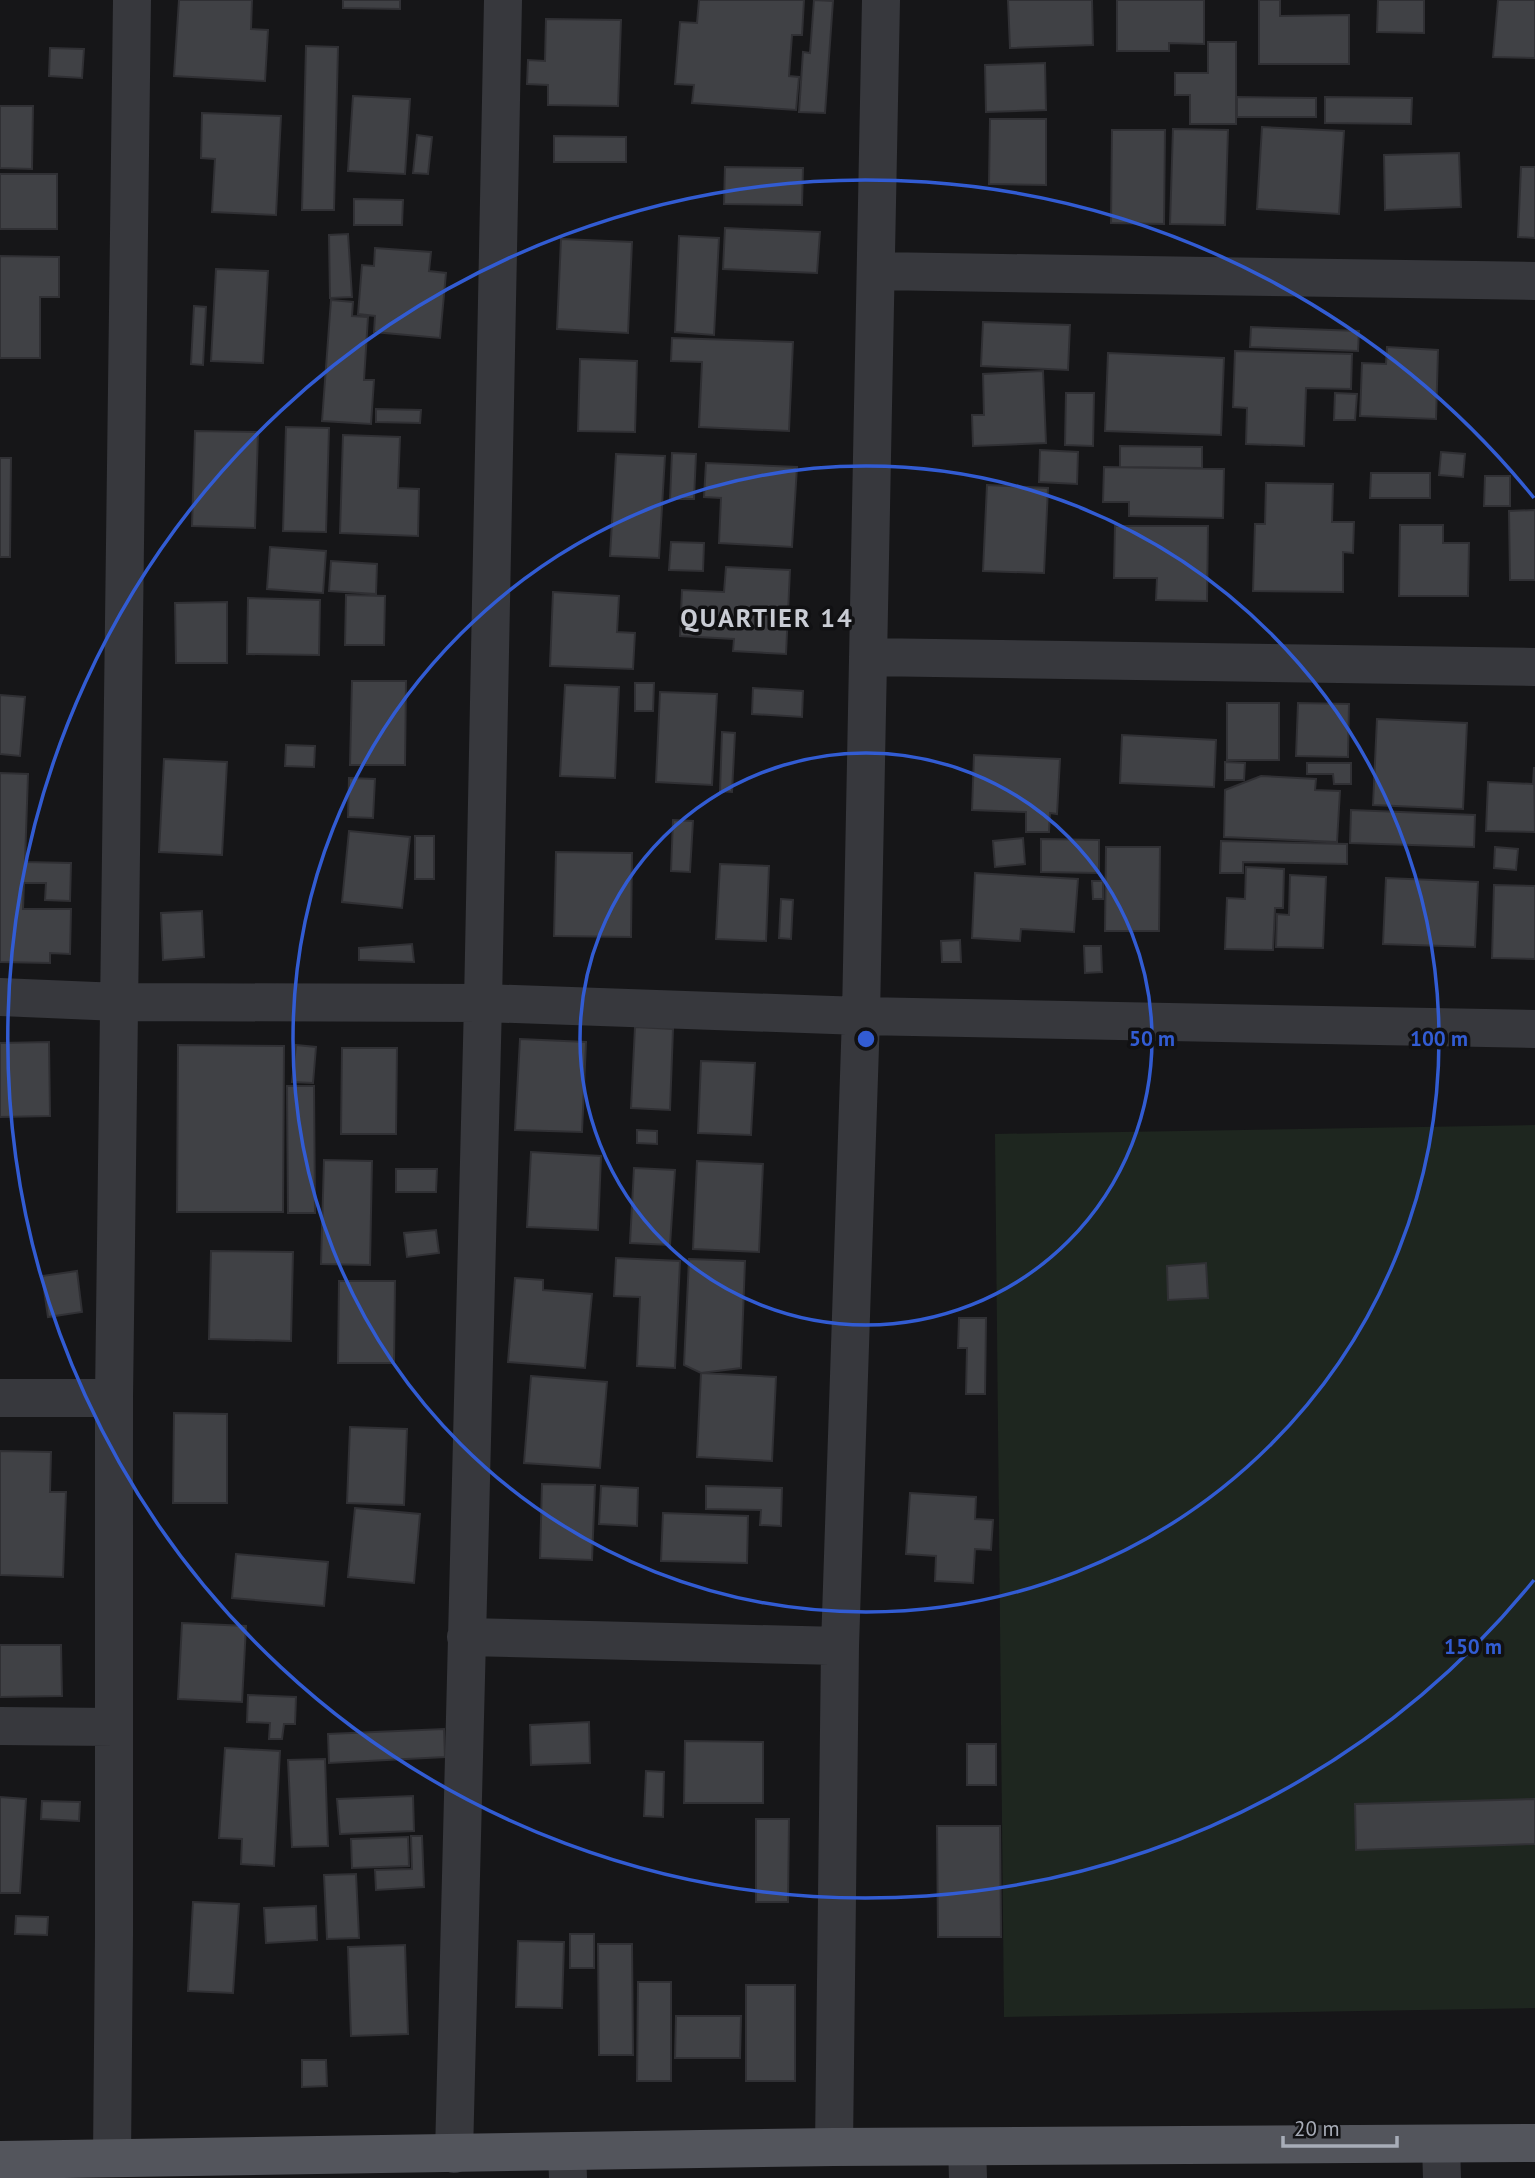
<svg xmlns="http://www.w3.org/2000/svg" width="1535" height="2178" font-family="'PT Sans',sans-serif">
  <rect width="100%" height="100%" fill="#161618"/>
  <path fill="#1e261f" d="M 1535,1125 L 1535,2008 L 1004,2017 L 995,1134 Z"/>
  <path fill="#404145" stroke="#303034" stroke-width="2" d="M 179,0 L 252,0 L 251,29 L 268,30 L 265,81 L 174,76 Z
    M 343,0 L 400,0 L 400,9 L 343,8 Z
    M 699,0 L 804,0 L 802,35 L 792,35 L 789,76 L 799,77 L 796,110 L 692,103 L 694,85 L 675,84 L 680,22 L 697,23 Z
    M 814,0 L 833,1 L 825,113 L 799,112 L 803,52 L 810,53 Z
    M 1008,0 L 1092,0 L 1093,45 L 1010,48 Z
    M 1117,0 L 1204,0 L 1204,44 L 1169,43 L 1169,51 L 1117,51 Z
    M 1259,0 L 1280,0 L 1280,16 L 1349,15 L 1349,64 L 1259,64 Z
    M 1378,0 L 1424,0 L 1424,33 L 1377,32 Z
    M 1498,0 L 1535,0 L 1535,58 L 1493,57 Z
    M 546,19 L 621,20 L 618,106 L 548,105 L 548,85 L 527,84 L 528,60 L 545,61 Z
    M 1208,42 L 1236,42 L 1236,124 L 1190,124 L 1190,95 L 1175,95 L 1175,73 L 1208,73 Z
    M 306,46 L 338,47 L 334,210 L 302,210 Z
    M 50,48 L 84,49 L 82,78 L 49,76 Z
    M 1045,63 L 1046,110 L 986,112 L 985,65 Z
    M 353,96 L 410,99 L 405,174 L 348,171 Z
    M 1237,97 L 1316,98 L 1316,117 L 1237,117 Z
    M 1325,97 L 1412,98 L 1411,124 L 1325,123 Z
    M 0,106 L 33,106 L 32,169 L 0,168 Z
    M 202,113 L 281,116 L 276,215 L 212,212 L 215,159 L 201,158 Z
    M 990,119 L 1046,119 L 1046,185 L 989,184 Z
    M 1262,127 L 1344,131 L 1339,214 L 1257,209 Z
    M 1173,129 L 1228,130 L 1225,225 L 1170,224 Z
    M 1112,130 L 1165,130 L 1164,224 L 1111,223 Z
    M 417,135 L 432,137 L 428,174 L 413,173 Z
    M 554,136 L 626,137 L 626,162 L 554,162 Z
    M 1459,153 L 1461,207 L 1385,210 L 1384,155 Z
    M 725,167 L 803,168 L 802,205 L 724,204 Z
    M 1521,167 L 1535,167 L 1535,238 L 1518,237 Z
    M 0,174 L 57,174 L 57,229 L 0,229 Z
    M 354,199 L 403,200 L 402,225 L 354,225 Z
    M 725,228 L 820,232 L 817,273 L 723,269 Z
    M 348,234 L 352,297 L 330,298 L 329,235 Z
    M 679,236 L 719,238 L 714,335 L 675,332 Z
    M 561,239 L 632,242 L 628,333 L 557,329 Z
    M 375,248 L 431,252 L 429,271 L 446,273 L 440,338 L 374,332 L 375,316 L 358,314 L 362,265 L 374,266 Z
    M 0,256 L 59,257 L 59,297 L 40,297 L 40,358 L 0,358 Z
    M 216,269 L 268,271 L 263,363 L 211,361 Z
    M 331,300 L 353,302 L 352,316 L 368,317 L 364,380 L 374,380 L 371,424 L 322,421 Z
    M 194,306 L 206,307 L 203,365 L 191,364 Z
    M 983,322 L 1070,325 L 1068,370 L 981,366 Z
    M 1251,327 L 1359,331 L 1358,351 L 1250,347 Z
    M 672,338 L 793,342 L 789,431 L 699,427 L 702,362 L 671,361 Z
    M 1387,347 L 1438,350 L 1436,419 L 1360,416 L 1362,363 L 1386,364 Z
    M 1235,351 L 1352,354 L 1351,389 L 1306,388 L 1304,446 L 1246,444 L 1247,408 L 1233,407 Z
    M 1108,353 L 1224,358 L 1221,435 L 1105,431 Z
    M 580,359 L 637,361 L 635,432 L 578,431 Z
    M 1043,371 L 1046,443 L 973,446 L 972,415 L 984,415 L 983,374 Z
    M 1066,393 L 1094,393 L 1093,446 L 1065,445 Z
    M 1335,393 L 1357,394 L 1355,420 L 1334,420 Z
    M 376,409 L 421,410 L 420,423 L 376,422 Z
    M 286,427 L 329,428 L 326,532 L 283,531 Z
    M 195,431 L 258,432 L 255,528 L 192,526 Z
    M 343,435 L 400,437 L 398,488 L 419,489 L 418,536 L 340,533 Z
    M 1120,446 L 1202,447 L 1202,468 L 1120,467 Z
    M 1040,450 L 1078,452 L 1077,484 L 1039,482 Z
    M 1441,452 L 1465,454 L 1463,477 L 1439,475 Z
    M 672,453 L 696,454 L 694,499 L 670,499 Z
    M 616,454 L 665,456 L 659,558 L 610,556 Z
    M 0,458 L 11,458 L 10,557 L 0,557 Z
    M 706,463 L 797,467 L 792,547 L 719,543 L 721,498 L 704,497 Z
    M 1104,467 L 1224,469 L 1223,518 L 1129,516 L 1129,502 L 1103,502 Z
    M 1371,473 L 1430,473 L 1430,498 L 1370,498 Z
    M 1485,476 L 1510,476 L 1510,506 L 1484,506 Z
    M 1266,483 L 1333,484 L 1332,522 L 1354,522 L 1353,553 L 1343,552 L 1343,592 L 1253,591 L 1255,524 L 1265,524 Z
    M 987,485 L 1048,488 L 1044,573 L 983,571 Z
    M 1535,510 L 1535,580 L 1510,580 L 1509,511 Z
    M 1400,525 L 1443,525 L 1443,543 L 1469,543 L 1468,596 L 1399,596 Z
    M 1115,526 L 1208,526 L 1207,601 L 1156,600 L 1157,578 L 1114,578 Z
    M 671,542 L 704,543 L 703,571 L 669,570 Z
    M 270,547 L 326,551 L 323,593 L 267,589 Z
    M 331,561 L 377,564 L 376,594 L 329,591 Z
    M 726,567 L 790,570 L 786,654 L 733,651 L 734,639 L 680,636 L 682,590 L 724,592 Z
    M 553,592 L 619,596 L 617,632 L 635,633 L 633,669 L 550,666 Z
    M 346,595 L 385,596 L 384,645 L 345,645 Z
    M 248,598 L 320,600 L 319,655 L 247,654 Z
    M 227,602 L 227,663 L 176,663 L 175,603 Z
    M 352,681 L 406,681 L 405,765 L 350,765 Z
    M 635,683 L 654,683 L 653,711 L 635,711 Z
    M 565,685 L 619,687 L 615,778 L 560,776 Z
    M 753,688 L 803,691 L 802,717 L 752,714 Z
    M 660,692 L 717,694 L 712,785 L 656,782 Z
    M 0,695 L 25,697 L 20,756 L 0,754 Z
    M 1227,703 L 1279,703 L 1279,760 L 1227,760 Z
    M 1298,703 L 1349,704 L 1348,757 L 1296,756 Z
    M 1377,719 L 1467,723 L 1463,809 L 1373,805 Z
    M 722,732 L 735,733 L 732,792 L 720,791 Z
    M 1122,735 L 1216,740 L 1214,787 L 1120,783 Z
    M 286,745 L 315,746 L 314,767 L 285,766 Z
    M 974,755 L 1060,759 L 1057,814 L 1050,813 L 1049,832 L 1026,832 L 1026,812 L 972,810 Z
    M 164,759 L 227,762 L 222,855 L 159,852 Z
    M 1225,762 L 1245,763 L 1244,780 L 1225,780 Z
    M 1307,763 L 1351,763 L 1351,784 L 1334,784 L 1333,774 L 1307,774 Z
    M 1534,767 L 1535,832 L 1486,831 L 1488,782 L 1533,784 Z
    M 0,773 L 28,774 L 25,862 L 71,863 L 70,901 L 45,900 L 46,883 L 24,883 L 23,909 L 71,909 L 70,954 L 50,953 L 50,963 L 0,962 Z
    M 1261,776 L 1316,779 L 1315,790 L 1340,791 L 1337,842 L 1224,837 L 1225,790 Z
    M 349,778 L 375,779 L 373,818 L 348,817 Z
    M 1351,810 L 1475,815 L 1474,847 L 1350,843 Z
    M 673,820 L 693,821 L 690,872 L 671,871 Z
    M 349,831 L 410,837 L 402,908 L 342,902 Z
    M 415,836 L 434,836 L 434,879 L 415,879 Z
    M 1023,838 L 1025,864 L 995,867 L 993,841 Z
    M 1041,839 L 1099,840 L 1099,873 L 1041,872 Z
    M 1221,841 L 1347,844 L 1347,864 L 1243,862 L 1243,873 L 1220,873 Z
    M 1106,847 L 1160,847 L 1159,931 L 1105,931 Z
    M 1495,847 L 1518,849 L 1516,870 L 1494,868 Z
    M 556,852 L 632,853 L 631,937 L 554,936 Z
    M 720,864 L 769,866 L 766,941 L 716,939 Z
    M 1246,867 L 1284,869 L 1283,908 L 1275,908 L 1273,950 L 1225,949 L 1227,898 L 1245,899 Z
    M 975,873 L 1078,879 L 1074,932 L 1021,929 L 1020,941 L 972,938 Z
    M 1290,875 L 1326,877 L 1323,948 L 1276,947 L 1277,914 L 1289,915 Z
    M 1386,878 L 1478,882 L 1475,947 L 1383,944 Z
    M 1092,881 L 1103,881 L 1103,899 L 1093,899 Z
    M 1494,885 L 1535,886 L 1535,959 L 1492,958 Z
    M 781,899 L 793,900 L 791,939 L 779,938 Z
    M 202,911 L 204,957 L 163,960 L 161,913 Z
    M 960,940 L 961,962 L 942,962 L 941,941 Z
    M 412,944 L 414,962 L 359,960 L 359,948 Z
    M 1084,946 L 1101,946 L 1102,972 L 1085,973 Z
    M 635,1027 L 673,1029 L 670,1110 L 631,1108 Z
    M 520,1039 L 586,1042 L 582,1132 L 515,1130 Z
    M 49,1042 L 50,1116 L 0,1117 L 0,1043 Z
    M 178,1045 L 284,1046 L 283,1212 L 177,1212 Z
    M 296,1045 L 316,1047 L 313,1083 L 292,1082 Z
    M 342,1048 L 397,1048 L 396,1134 L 341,1134 Z
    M 701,1061 L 755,1063 L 751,1135 L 698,1133 Z
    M 287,1086 L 314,1086 L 315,1213 L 288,1213 Z
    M 637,1130 L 657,1131 L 657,1144 L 637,1143 Z
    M 531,1152 L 601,1156 L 598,1230 L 527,1227 Z
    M 324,1160 L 372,1161 L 370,1265 L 321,1264 Z
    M 697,1161 L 763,1164 L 759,1252 L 693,1249 Z
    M 634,1168 L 675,1170 L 670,1245 L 630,1243 Z
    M 396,1169 L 437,1169 L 436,1192 L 396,1192 Z
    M 436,1230 L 439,1253 L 407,1257 L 404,1233 Z
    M 211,1251 L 293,1252 L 291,1341 L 209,1339 Z
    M 616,1258 L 680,1261 L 675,1368 L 637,1366 L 640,1297 L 614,1296 Z
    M 689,1259 L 745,1261 L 741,1368 L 701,1373 L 684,1365 Z
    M 1206,1263 L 1208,1298 L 1168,1300 L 1167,1266 Z
    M 77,1271 L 82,1312 L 48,1317 L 42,1276 Z
    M 515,1278 L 543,1280 L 543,1290 L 592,1294 L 585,1368 L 508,1362 Z
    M 339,1281 L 395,1281 L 394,1363 L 338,1363 Z
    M 959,1318 L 986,1318 L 985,1394 L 966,1394 L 967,1348 L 958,1348 Z
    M 701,1373 L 776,1377 L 772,1461 L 697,1457 Z
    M 531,1376 L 607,1382 L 600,1468 L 524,1463 Z
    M 174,1413 L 227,1414 L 227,1503 L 173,1503 Z
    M 350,1427 L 407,1429 L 404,1505 L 347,1503 Z
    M 0,1451 L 51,1452 L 50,1492 L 66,1492 L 63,1577 L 0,1575 Z
    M 542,1484 L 595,1485 L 592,1560 L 540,1558 Z
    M 601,1486 L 638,1488 L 637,1526 L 599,1524 Z
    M 706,1486 L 782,1488 L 781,1526 L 760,1525 L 761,1510 L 706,1509 Z
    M 910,1493 L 976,1497 L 975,1519 L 993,1520 L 991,1550 L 975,1549 L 973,1583 L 935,1581 L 936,1556 L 906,1554 Z
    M 355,1508 L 420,1514 L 414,1583 L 348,1577 Z
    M 663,1513 L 748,1516 L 747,1563 L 661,1561 Z
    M 236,1554 L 328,1562 L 324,1606 L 232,1598 Z
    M 182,1623 L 246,1626 L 242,1702 L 178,1699 Z
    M 0,1645 L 61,1645 L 62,1696 L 0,1697 Z
    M 248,1695 L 296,1697 L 295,1724 L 284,1724 L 282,1739 L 269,1739 L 270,1723 L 247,1722 Z
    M 589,1722 L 590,1763 L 531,1765 L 530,1725 Z
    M 444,1729 L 445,1757 L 329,1763 L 328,1734 Z
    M 685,1741 L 763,1742 L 763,1803 L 684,1803 Z
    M 967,1744 L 996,1744 L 996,1785 L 967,1785 Z
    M 225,1748 L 280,1751 L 274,1866 L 241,1864 L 242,1839 L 219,1838 Z
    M 325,1759 L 328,1846 L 292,1847 L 288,1760 Z
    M 646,1771 L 664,1772 L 663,1817 L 644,1816 Z
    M 413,1796 L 414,1831 L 340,1834 L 337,1799 Z
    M 0,1797 L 26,1799 L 20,1893 L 0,1893 Z
    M 1535,1799 L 1535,1844 L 1356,1850 L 1355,1804 Z
    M 42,1801 L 80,1802 L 79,1821 L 41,1819 Z
    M 756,1819 L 789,1819 L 788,1902 L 756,1902 Z
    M 937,1826 L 1000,1826 L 1001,1937 L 938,1937 Z
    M 411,1836 L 422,1836 L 424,1887 L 376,1890 L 375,1870 L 412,1869 Z
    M 408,1837 L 409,1866 L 352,1868 L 351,1839 Z
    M 356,1874 L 359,1938 L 327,1939 L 324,1875 Z
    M 193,1902 L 239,1904 L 233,1993 L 188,1991 Z
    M 316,1906 L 317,1940 L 266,1943 L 264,1908 Z
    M 16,1916 L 48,1917 L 47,1935 L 15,1934 Z
    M 570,1934 L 594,1934 L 594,1968 L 570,1968 Z
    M 518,1941 L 564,1942 L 562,2008 L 516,2007 Z
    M 598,1944 L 632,1944 L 633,2055 L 599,2055 Z
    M 405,1945 L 408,2034 L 351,2036 L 348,1947 Z
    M 638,1982 L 671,1982 L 671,2081 L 637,2081 Z
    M 746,1985 L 795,1985 L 795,2081 L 746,2081 Z
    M 676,2016 L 741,2016 L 740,2058 L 675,2058 Z
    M 302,2060 L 326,2060 L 327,2086 L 302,2087 Z"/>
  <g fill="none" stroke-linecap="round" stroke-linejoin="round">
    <path stroke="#37383d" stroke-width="38" d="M 876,271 L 1535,281
      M 868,657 L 1535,667
      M 0,997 L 119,1002 L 483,1003 L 861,1016 L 1535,1029
      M 0,1398 L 114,1398
      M 466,1637 L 840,1646
      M 0,1726 L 114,1727
      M 1441,2145 L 1442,2178
      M 834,2147 L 840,1646 L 861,1016 L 881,0
      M 967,2147 L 968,2178
      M 567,2152 L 568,2178
      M 454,2154 L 483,1003 L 503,0
      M 112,2158 L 114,1935 L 114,1398 L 132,0"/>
    <path stroke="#53555c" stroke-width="38" d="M 0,2160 L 834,2147 L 1535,2143"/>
  </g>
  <g fill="none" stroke="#325cd3" stroke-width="3.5">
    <circle cx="866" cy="1039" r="286"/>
    <circle cx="866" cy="1039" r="573"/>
    <path d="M1534 1580A859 859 0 1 1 1534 498"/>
  </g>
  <g text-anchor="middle" stroke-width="7" stroke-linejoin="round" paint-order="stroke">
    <g font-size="26" font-weight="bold" letter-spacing="2" fill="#c9ccd4" stroke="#111113">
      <text x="767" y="627">QUARTIER 14</text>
    </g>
  </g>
  <circle cx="866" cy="1039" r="10" fill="#325cd3" stroke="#111113" stroke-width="3.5"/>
  <g font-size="21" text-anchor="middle" font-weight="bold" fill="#325cd3" stroke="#111113" stroke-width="7" stroke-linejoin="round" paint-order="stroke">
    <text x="1152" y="1046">50 m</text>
    <text x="1439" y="1046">100 m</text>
    <text x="1473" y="1654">150 m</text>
  </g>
  <path d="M1283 2136v10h114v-10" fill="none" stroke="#a8adb8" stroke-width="3.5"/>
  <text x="1294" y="2136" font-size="21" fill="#a8adb8" stroke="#111113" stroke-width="5" paint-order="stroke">20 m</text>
</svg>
